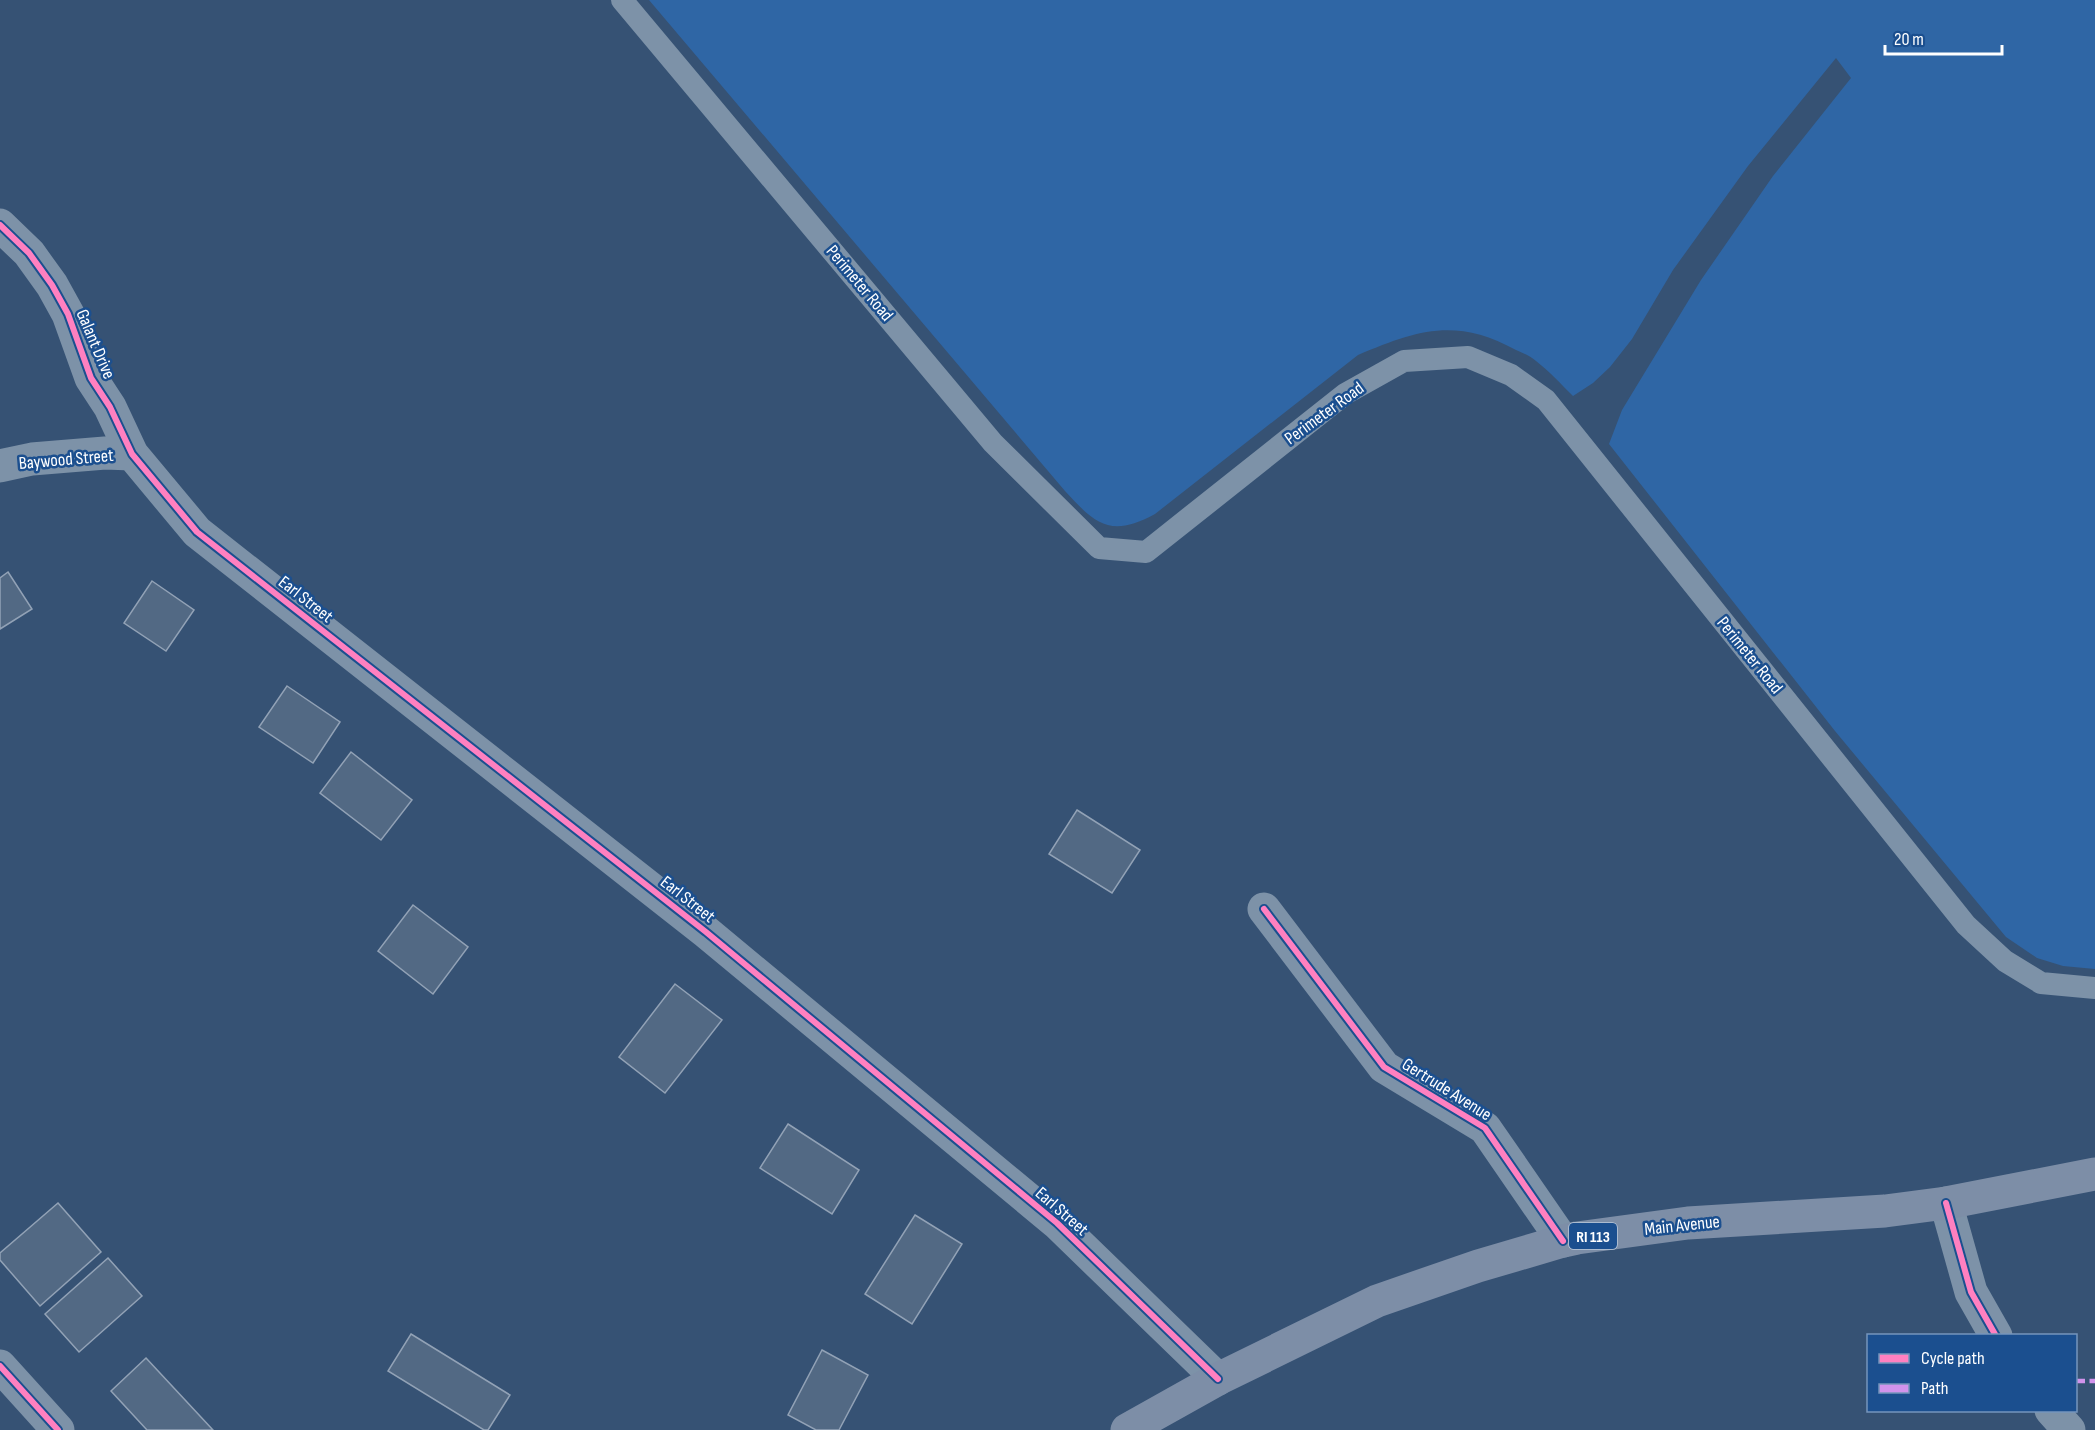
<svg xmlns="http://www.w3.org/2000/svg" width="2095" height="1430" font-family="'Sofia Sans Condensed',sans-serif">
  <rect width="100%" height="100%" fill="#365274"/>
  <path fill="#2f66a5" d="M 649,0 L 2095,0 L 2095,969 L 2063,966 L 2037,958 L 2006,937 L 1835,731 L 1609,444 L 1622,410 L 1701,280 L 1773,176 L 1851,78 L 1836,58 L 1748,166 L 1673,270 L 1632,339 L 1610,367 L 1593,383 L 1573,396 C 1561,384 1549,371 1536,361 C 1530,356 1523,353 1516,350 C 1456,317 1417,330 1358,355 L 1155,514 C 1111,538 1096,525 1065,491 Z"/>
  <path fill="#526984" stroke="#92a2b6" stroke-width="1.5" d="M 8,572 L 32,609 L 0,629 L 0,578 Z
    M 152,581 L 194,610 L 166,651 L 124,623 Z
    M 287,686 L 340,722 L 313,763 L 259,727 Z
    M 351,752 L 412,800 L 381,840 L 320,793 Z
    M 1077,810 L 1140,850 L 1112,893 L 1049,854 Z
    M 413,905 L 468,947 L 433,994 L 378,951 Z
    M 675,984 L 722,1020 L 665,1093 L 619,1057 Z
    M 788,1124 L 859,1170 L 832,1214 L 760,1168 Z
    M 58,1203 L 101,1252 L 40,1306 L 0,1260 L 0,1253 Z
    M 915,1215 L 962,1244 L 912,1324 L 865,1294 Z
    M 108,1258 L 142,1296 L 79,1352 L 45,1314 Z
    M 411,1334 L 510,1395 L 488,1430 L 484,1430 L 388,1371 Z
    M 822,1350 L 868,1375 L 839,1430 L 816,1430 L 788,1415 Z
    M 146,1358 L 213,1430 L 147,1430 L 111,1391 Z"/>
  <g fill="none" stroke-linecap="round" stroke-linejoin="round">
    <path stroke="#7d92a8" stroke-width="22" d="M 622,0 L 993,443 L 1099,548 L 1146,552 L 1345,394 L 1404,361 L 1468,357 L 1511,375 L 1546,400 L 1966,925 L 2005,961 L 2041,983 L 2095,988"/>
    <path stroke="#7d92a8" stroke-width="33" d="M 0,225 L 29,253 L 52,285 L 68,314 L 91,378 L 110,407 L 132,454 L 197,532 L 706,932 L 1057,1223 L 1218,1379
      M 0,466 L 32,459 L 105,453 L 132,454
      M 1264,909 L 1384,1067 L 1485,1128 L 1563,1241
      M 0,1366 L 58,1430"/>
    <path stroke="#7d92a8" stroke-width="33" d="M 1946,1203 L 1971,1292 L 1996,1336
      M 2051,1410 L 2069,1430"/>
    <path stroke="#7d8ea7" stroke-width="33" d="M 1127,1430 L 1218,1379 L 1377,1301 L 1478,1266 L 1563,1241 L 1577,1238 L 1688,1223 L 1885,1211 L 1946,1203 L 2095,1174"/>
    <path stroke="#d193ec" stroke-width="4.5" stroke-dasharray="9 4.5" stroke-linecap="butt" d="M 2076,1381 L 2095,1381"/>
    <defs>
      <path id="cycleway" d="M 0,225 L 29,253 L 52,285 L 68,314 L 91,378 L 110,407 L 132,454 L 197,532 L 706,932 L 1057,1223 L 1218,1379
        M 1264,909 L 1384,1067 L 1485,1128 L 1563,1241
        M 1946,1203 L 1971,1292 L 1996,1336
        M 0,1366 L 58,1430"/>
    </defs>
    <use href="#cycleway" stroke="#1b4f8f" stroke-width="10"/>
    <use href="#cycleway" stroke="#ff80c0" stroke-width="6"/>
  </g>
  <g text-anchor="middle" stroke-width="5" stroke-linejoin="round" paint-order="stroke">
    <rect fill="#1b4f8f" stroke="#bbcadd" stroke-width="1.5" x="1569" y="1223" width="48" height="26" rx="4.5"/>
    <g font-size="16" font-weight="bold" fill="#fff">
      <text x="1593" y="1242">RI 113</text>
    </g>
    <g font-size="18" fill="#fff" stroke="#1b4f8f">
      <text transform="translate(860 283) rotate(50)" y="6">Perimeter Road</text>
      <text transform="translate(96 344) rotate(67)" y="6">Galant Drive</text>
      <text transform="translate(1324 413) rotate(-36)" y="6">Perimeter Road</text>
      <text transform="translate(66 459) rotate(-5)" y="6">Baywood Street</text>
      <text transform="translate(306 599) rotate(38)" y="6">Earl Street</text>
      <text transform="translate(1750 655) rotate(51)" y="6">Perimeter Road</text>
      <text transform="translate(688 899) rotate(38)" y="6">Earl Street</text>
      <text transform="translate(1447 1089) rotate(32)" y="6">Gertrude Avenue</text>
      <text transform="translate(1062 1211) rotate(41)" y="6">Earl Street</text>
      <text transform="translate(1682 1225) rotate(-6)" y="6">Main Avenue</text>
    </g>
  </g>
  <rect x="1867" y="1334" width="210" height="78" fill="#1b4f8f" stroke="#7695bc" stroke-width="1.5"/>
  <rect x="1879" y="1354" width="30" height="9" fill="#ff80c0" stroke="#7695bc" stroke-width="1.5"/>
  <text x="1921" y="1364" font-size="18" fill="#ffffff">Cycle path</text>
  <rect x="1879" y="1384" width="30" height="9" fill="#d193ec" stroke="#7695bc" stroke-width="1.5"/>
  <text x="1921" y="1394" font-size="18" fill="#ffffff">Path</text>
  <path d="M1885 45v9h117v-9" fill="none" stroke="#ffffff" stroke-width="3"/>
  <text x="1894" y="45" font-size="18" fill="#ffffff" stroke="#1b4f8f" stroke-width="4.5" paint-order="stroke">20 m</text>
</svg>
